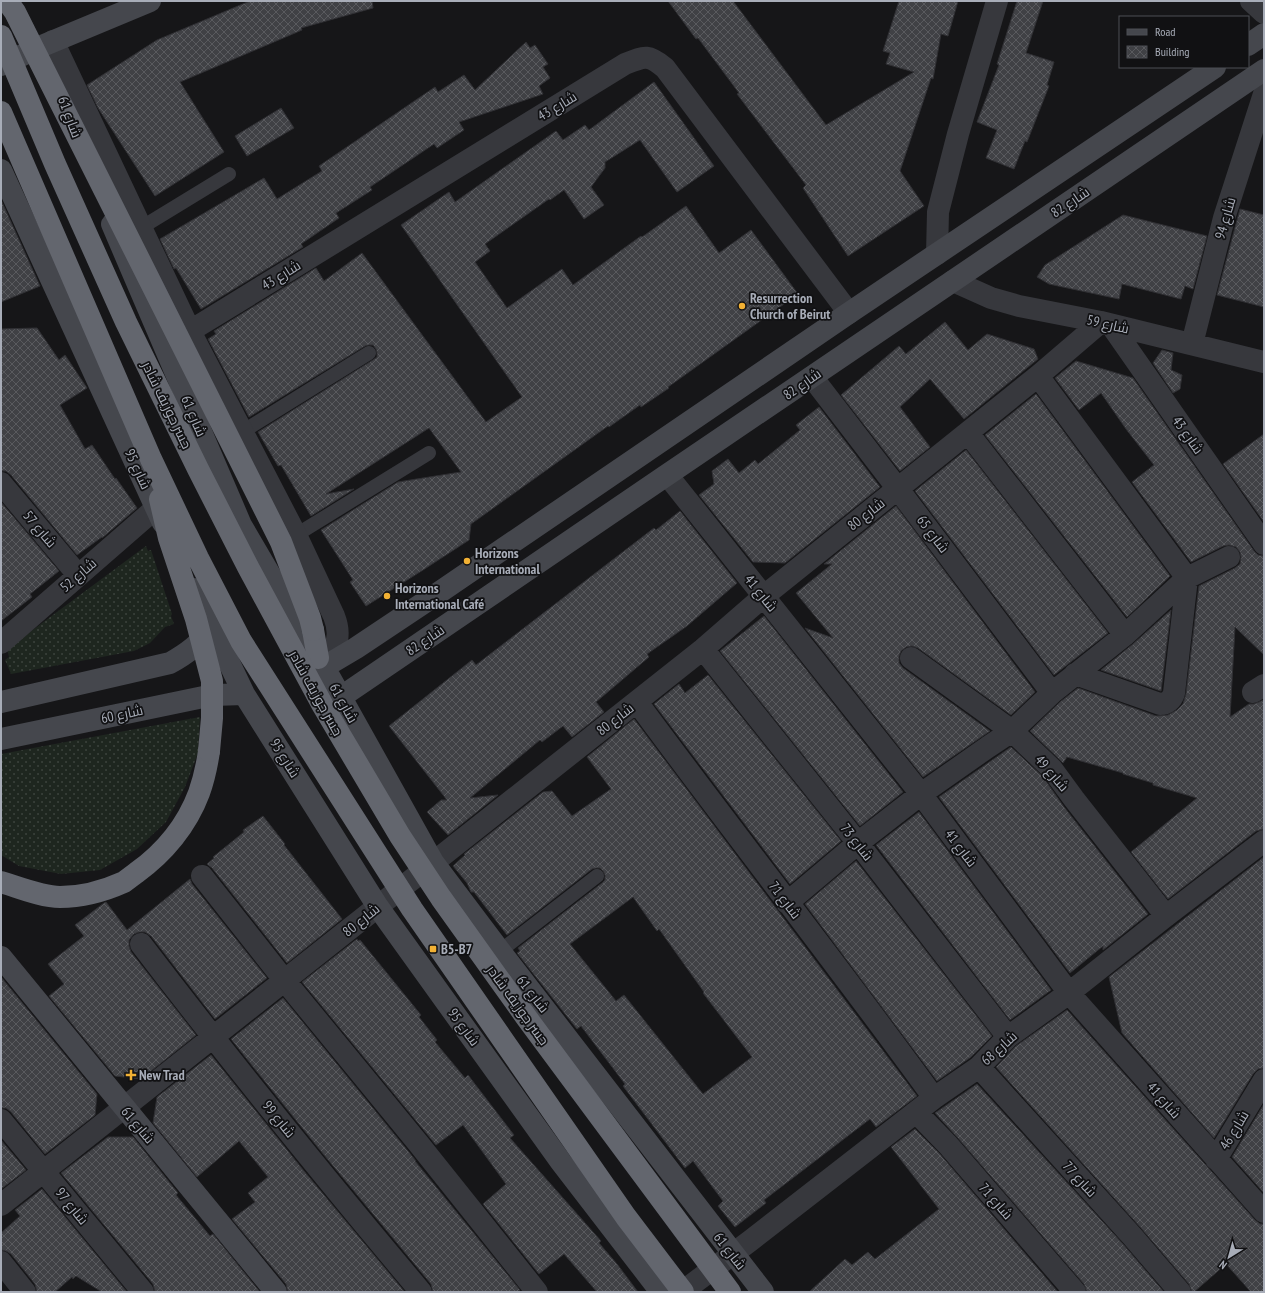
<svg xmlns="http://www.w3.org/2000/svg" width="1265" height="1293" font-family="'PT Sans Narrow',Cairo,sans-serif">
  <defs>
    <pattern id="grass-dots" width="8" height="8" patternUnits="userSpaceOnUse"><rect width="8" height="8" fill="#1e261f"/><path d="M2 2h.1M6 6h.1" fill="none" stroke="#3c433d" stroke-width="1.8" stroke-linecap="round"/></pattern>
    <pattern id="building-cross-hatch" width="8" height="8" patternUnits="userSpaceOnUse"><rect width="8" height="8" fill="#404145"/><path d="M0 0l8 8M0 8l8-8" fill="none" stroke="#595a5e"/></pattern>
  </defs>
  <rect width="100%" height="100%" fill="#161618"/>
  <path fill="url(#grass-dots)" d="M 146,546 L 148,551 L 151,550 L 172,614 L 171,616 L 174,624 L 165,627 L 150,643 L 134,651 L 11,674 L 5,660 L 9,657 L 7,649 Z
    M 200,717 L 198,753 L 185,787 L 166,822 L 137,849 L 100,870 L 61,874 L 19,866 L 1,855 L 1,754 Z"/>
  <path fill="url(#building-cross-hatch)" stroke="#303034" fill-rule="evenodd" d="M 250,1 L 372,1 L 373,8 L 301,28 L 302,30 L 180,82 L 224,152 L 155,196 L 98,108 L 87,85 L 157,40 Z
    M 668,1 L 733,1 L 826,125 L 914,72 L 886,64 L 890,53 L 883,51 L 899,1 L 958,1 L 948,36 L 941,34 L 933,79 L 931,78 L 900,171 L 924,206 L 848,256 L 803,188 L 806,185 L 737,94 L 739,93 L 698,38 L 696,39 Z
    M 1017,1 L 1043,1 L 1026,53 L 1054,62 L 1047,85 L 1049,86 L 1027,142 L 1025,141 L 1014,169 L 986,158 L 997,130 L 977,122 L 999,65 L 997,64 Z
    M 526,42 L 530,48 L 535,45 L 548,64 L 543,67 L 550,78 L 539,86 L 543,94 L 459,122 L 464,130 L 437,148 L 434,144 L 370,187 L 372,190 L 336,213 L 339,218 L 301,244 L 303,247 L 201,309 L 176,268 L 174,269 L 160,239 L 264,178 L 277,199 L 322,171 L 319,166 L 435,87 L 438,92 L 464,75 L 475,90 Z
    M 654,82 L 714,166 L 677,192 L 640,140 L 605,162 L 605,168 L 591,187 L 604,205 L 584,219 L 564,190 L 550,200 L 549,199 L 485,244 L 490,251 L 475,262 L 507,308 L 562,269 L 573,285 L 641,236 L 642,237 L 686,206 L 719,253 L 751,230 L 798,294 L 668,387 L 669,388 L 641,407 L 640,405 L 609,427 L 608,426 L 471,524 L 469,540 L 423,570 L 366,606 L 350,582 L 353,580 L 321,530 L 398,482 L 461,472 L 429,428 L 326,494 L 354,489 L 311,516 L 281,465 L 278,466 L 258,432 L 373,360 L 377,357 L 377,353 L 376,349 L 373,345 L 368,345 L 365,346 L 249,417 L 208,339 L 216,334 L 214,331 L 316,268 L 324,281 L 362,253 L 486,422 L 522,397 L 401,225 L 449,192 L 455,202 L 556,131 L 563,140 L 585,125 L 589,130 Z
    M 281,108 L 294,128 L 247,156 L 235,136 Z
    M 1,200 L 40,286 L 1,302 Z
    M 1240,209 L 1264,215 L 1264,307 L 1217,295 Z
    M 1123,215 L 1207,236 L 1193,289 L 1185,286 L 1181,299 L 1122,284 L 1119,299 L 1049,284 L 1037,277 L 1045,265 Z
    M 945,322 L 968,350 L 987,334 L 1034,349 L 1038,359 L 964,419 L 930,379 L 900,407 L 930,447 L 900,471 L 841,395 L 899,346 L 906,354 Z
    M 37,328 L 59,360 L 65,355 L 87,388 L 60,405 L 85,449 L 92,445 L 115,479 L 116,478 L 137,508 L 102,538 L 102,537 L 77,555 L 11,475 L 6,471 L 1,471 L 1,329 Z
    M 1162,350 L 1173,353 L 1171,370 L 1182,375 L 1180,389 L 1173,393 L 1153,363 Z
    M 1076,361 L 1133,378 L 1254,551 L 1258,555 L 1264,556 L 1264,655 L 1235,627 L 1230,717 L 1249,704 L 1254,704 L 1264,700 L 1264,829 L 1256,831 L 1168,899 L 1131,852 L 1197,798 L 1153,785 L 1153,783 L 1123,774 L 1123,773 L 1067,757 L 1063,763 L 1030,731 L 1060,702 L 1078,688 L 1156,716 L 1168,715 L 1177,710 L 1183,704 L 1186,694 L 1199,586 L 1235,568 L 1240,564 L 1241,557 L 1240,552 L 1236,547 L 1229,545 L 1223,546 L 1191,562 L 1132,482 L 1154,465 L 1126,429 L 1101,393 L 1079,410 L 1055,378 Z
    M 1036,394 L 1170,576 L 1127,617 L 985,435 Z
    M 819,407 L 880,487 L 785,563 L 753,562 L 699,495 L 714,484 L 712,471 L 728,459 L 739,473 L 755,460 L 758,464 L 800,430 L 796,425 Z
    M 1264,434 L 1264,522 L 1223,464 Z
    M 966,450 L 1108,633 L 1054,675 L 915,491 Z
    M 1,502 L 59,571 L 30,594 L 32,597 L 1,621 Z
    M 896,506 L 1035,692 L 1011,715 L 918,648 L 912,646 L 906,647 L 901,651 L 899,656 L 899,663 L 903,668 L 990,731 L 923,777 L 805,628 L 833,638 L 796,593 L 832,564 L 824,564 Z
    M 680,511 L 737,583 L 687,626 L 647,654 L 649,657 L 596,702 L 604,712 L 572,737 L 563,726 L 542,742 L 540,740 L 470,798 L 498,795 L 448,835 L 427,812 L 441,800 L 447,800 L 389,726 L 472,660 L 476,665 L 654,528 L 656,530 Z
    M 1171,610 L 1161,691 L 1101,670 L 1133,644 Z
    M 764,616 L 903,792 L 860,826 L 720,651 Z
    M 708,675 L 841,841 L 790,884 L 654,704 L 679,684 L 685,693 Z
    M 634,719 L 917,1096 L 876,1127 L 870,1119 L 764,1200 L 766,1203 L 735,1227 L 718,1206 L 723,1201 L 693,1161 L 685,1168 L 623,1086 L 625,1084 L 581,1026 L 577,1029 L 517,953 L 520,951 L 518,948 L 602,883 L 605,880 L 605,875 L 603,871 L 600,868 L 596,868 L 592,869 L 507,935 L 474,892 L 471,892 L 467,883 L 453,866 L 465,855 L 464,854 L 543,792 L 552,791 L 572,816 L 611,789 L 587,757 ZM 633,897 L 657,931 L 659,929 L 704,992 L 703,993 L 752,1057 L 703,1094 L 624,995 L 616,1001 L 570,944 Z
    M 1011,747 L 1043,777 L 1064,807 L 1148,914 L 1103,950 L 1103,946 L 1070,973 L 939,797 Z
    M 919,812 L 1051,990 L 1010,1020 L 876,845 Z
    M 263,816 L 285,844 L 284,845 L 342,919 L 287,963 L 212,868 L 207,864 L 214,858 L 213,857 L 244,832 L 243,830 Z
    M 1264,857 L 1264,1068 L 1258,1069 L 1253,1074 L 1214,1138 L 1122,1033 L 1109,977 Z
    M 856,861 L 992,1036 L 971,1057 L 937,1081 L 805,904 Z
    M 190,879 L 192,884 L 267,978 L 215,1019 L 151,936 L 145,932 L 139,932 L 134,934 L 129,940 L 129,946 L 131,952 L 196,1035 L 141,1079 L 115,1076 L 49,996 L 64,984 L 48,964 L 84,936 L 75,925 L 104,903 L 106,902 L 127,930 Z
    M 357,939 L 358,941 L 360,940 L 421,1015 L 419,1017 L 437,1040 L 435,1042 L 465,1078 L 468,1075 L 514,1135 L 510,1138 L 601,1241 L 599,1243 L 617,1264 L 638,1292 L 597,1292 L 564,1254 L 539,1274 L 483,1204 L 506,1184 L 463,1125 L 436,1145 L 302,982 Z
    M 1,977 L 97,1094 L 95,1115 L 45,1154 L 11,1112 L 6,1108 L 1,1108 Z
    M 283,998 L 408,1151 L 416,1161 L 415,1161 L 520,1290 L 517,1292 L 433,1292 L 431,1284 L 324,1155 L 254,1068 L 231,1039 Z
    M 1067,1010 L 1255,1220 L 1260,1224 L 1264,1224 L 1264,1292 L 1251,1292 L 1226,1264 L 1194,1292 L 1192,1292 L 1189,1284 L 1141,1228 L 996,1067 L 1016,1046 Z
    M 211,1055 L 304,1171 L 404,1291 L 288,1292 L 286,1284 L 232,1219 L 255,1202 L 248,1193 L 268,1177 L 239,1141 L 197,1177 L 153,1123 L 157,1097 Z
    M 977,1084 L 1123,1244 L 1164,1292 L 1087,1292 L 1084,1284 L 957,1137 L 935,1113 Z
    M 1264,1104 L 1264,1193 L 1232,1157 Z
    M 915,1129 L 939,1153 L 1058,1292 L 809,1292 L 845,1259 L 852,1265 L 868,1252 L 875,1259 L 939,1209 L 891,1147 Z
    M 108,1137 L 133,1137 L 178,1193 L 176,1195 L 210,1236 L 213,1234 L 260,1292 L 155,1292 L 153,1284 L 61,1173 Z
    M 1,1140 L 26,1170 L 1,1189 Z
    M 42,1189 L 127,1292 L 102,1292 L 76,1276 L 73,1279 L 72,1277 L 55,1292 L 37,1292 L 35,1284 L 11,1254 L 6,1251 L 1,1250 L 1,1233 L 20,1216 L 15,1210 Z"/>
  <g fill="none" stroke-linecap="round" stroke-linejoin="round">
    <path stroke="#37383d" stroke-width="14" d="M 134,232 L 229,174
      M 242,432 L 369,353
      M 296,535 L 429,453
      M 500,951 L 597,876"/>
    <path stroke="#37383d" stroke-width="22" d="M 1251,1 L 1264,13
      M 53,41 L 190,331 L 296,535 L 334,616 C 343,639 334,648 324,667
      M 937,254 L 938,212 L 958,134 L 997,1
      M 953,281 L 991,298 L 1019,306 L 1101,322 L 1264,362
      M 1111,325 L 1264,544
      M 190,331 L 625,64 C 645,56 648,54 665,68 L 849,313
      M 1192,344 L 1224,218 L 1264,94
      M 1038,376 L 1187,578 L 1174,693 C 1172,700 1167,704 1160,704 L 1075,674
      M 812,377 L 898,489 L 1052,693
      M 968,433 L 1125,635
      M 668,476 L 921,794 L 1069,993 L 1264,1212
      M 1,483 L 78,575
      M 1,643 L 156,508
      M 703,649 L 858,843 L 1008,1037
      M 911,658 L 1012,731 L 1052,769 L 1074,799 L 1166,916
      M 1253,692 L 1264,685
      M 637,702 C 735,835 837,964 934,1098
      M 202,876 L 285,981 L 418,1143 L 537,1292
      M 787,903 L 858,843 L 921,794 L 988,747 L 1012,731 L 1052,693 L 1125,635 L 1187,578 L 1229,557
      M 141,944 C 231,1062 325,1178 421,1292
      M 979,1067 L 1132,1236 L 1180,1292
      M 916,1112 L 948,1145 L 1075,1292
      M 1,1120 L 143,1292
      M 1216,1159 L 1264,1080
      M 1,1205 L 703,649 L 764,596 L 1038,376 L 1101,322
      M 1,1262 L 25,1292
      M 682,1292 L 750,1241 L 934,1098 L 979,1067 L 1008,1037 L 1069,993 L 1166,916 L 1264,841"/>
    <path stroke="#45474d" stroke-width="22" d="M 1248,45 L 1264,34
      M 1,65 L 42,46 L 150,1
      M 1,170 L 163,523
      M 112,224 L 241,525 L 324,667 L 433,862 L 500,951 L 763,1292
      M 194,589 L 244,694 L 378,907 L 561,1162 L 661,1292
      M 324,667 L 356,648 L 434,596 L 849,313 L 1215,67
      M 341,697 C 648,487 956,279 1264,70
      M 1,702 L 170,663 C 188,653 199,644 213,628
      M 1,739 L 213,695 L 244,694
      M 1,957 L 276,1292"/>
    <path stroke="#63666e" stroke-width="22" d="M 313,630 L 318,658
      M 1,882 C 18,887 42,897 60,897 C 81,897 104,891 124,882 C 128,879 132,876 136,873 C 164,853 187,825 199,793 C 204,779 207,765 209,751"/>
    <path stroke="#63666e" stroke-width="22" d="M 7,1 L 15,12 L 24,30 L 281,542 L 310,618 L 313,630
      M 1,36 L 55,164 L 126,322 L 198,469 L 248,567 L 323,706 L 400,836 L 441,898 L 526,1017 L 730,1292
      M 1,112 L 151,459 L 198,558 L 241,641 L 412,909 L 626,1217 L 683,1292
      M 160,499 L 169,538 L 196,619 L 212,681 L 212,718 L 209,751"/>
  </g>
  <g fill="#f2b134" stroke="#111113" stroke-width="1.5">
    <circle cx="742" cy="306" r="4"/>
    <circle cx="467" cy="561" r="4"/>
    <circle cx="387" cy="596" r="4"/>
    <rect x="429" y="945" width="8" height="8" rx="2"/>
    <path d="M129 1069h4v4h4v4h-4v4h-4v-4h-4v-4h4z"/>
  </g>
  <g text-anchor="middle" stroke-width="3.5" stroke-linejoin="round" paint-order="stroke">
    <g font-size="14" fill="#a8adb8" stroke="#111113">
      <text transform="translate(557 106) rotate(-31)" y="5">شارع 43</text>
      <text transform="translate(70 117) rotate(69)" y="5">شارع 61</text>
      <text transform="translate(1070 202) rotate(-34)" y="5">شارع 82</text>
      <text transform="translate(1225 218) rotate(-74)" y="5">شارع 94</text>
      <text transform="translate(281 275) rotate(-32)" y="5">شارع 43</text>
      <text transform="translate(1108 324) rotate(13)" y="5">شارع 59</text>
      <text transform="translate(802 384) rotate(-35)" y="5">شارع 82</text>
      <text transform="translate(167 405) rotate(64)" y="5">جسر جوزيف شادر</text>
      <text transform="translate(194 416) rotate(67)" y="5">شارع 61</text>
      <text transform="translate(1188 435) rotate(55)" y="5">شارع 43</text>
      <text transform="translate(138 469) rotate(65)" y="5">شارع 95</text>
      <text transform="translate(866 514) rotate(-38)" y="5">شارع 80</text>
      <text transform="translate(40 529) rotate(50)" y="5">شارع 57</text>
      <text transform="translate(933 534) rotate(53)" y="5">شارع 65</text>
      <text transform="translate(78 575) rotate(-41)" y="5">شارع 52</text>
      <text transform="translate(761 593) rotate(51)" y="5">شارع 41</text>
      <text transform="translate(425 640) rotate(-34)" y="5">شارع 82</text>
      <text transform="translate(316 693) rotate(61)" y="5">جسر جوزيف شادر</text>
      <text transform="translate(344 703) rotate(61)" y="5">شارع 61</text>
      <text transform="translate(122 714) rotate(-12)" y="5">شارع 60</text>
      <text transform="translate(615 719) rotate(-38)" y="5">شارع 80</text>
      <text transform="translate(285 758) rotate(58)" y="5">شارع 95</text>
      <text transform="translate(1052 773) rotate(49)" y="5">شارع 49</text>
      <text transform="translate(857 842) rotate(52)" y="5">شارع 73</text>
      <text transform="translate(961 848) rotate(53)" y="5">شارع 41</text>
      <text transform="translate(785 900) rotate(53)" y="5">شارع 71</text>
      <text transform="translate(361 920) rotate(-39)" y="5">شارع 80</text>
      <text transform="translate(533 994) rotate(52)" y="5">شارع 61</text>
      <text transform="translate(518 1005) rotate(54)" y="5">جسر جوزيف شادر</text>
      <text transform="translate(464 1027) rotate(54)" y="5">شارع 95</text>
      <text transform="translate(999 1048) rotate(-42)" y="5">شارع 68</text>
      <text transform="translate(1164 1100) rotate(49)" y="5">شارع 41</text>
      <text transform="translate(279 1119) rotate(51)" y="5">شارع 99</text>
      <text transform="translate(138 1125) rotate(50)" y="5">شارع 61</text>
      <text transform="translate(1234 1130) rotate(-59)" y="5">شارع 46</text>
      <text transform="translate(1080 1179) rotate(48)" y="5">شارع 77</text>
      <text transform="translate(996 1201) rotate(49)" y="5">شارع 71</text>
      <text transform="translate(72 1206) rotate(51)" y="5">شارع 97</text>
      <text transform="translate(730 1251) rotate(52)" y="5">شارع 61</text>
    </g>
    <g font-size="14" font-weight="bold" fill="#a8adb8" stroke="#111113" text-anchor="start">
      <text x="750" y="303">Resurrection<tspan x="750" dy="16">Church of Beirut</tspan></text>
      <text x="475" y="558">Horizons<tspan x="475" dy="16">International</tspan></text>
      <text x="395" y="593">Horizons<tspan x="395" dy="16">International Café</tspan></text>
      <text x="441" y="954">B5-B7</text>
      <text x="139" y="1080">New Trad</text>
    </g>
  </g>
  <rect width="1265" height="1293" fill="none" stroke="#a8adb8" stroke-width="4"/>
  <rect x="1119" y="16" width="130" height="52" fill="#111113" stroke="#4d4f55"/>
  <rect x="1127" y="29" width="20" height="6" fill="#45474d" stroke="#4d4f55"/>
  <text x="1155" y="36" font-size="12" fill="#a8adb8">Road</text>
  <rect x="1127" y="46" width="20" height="12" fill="url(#building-cross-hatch)" stroke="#4d4f55"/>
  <text x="1155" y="56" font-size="12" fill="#a8adb8">Building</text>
  <g transform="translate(1229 1257) rotate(217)" stroke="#111113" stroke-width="3" paint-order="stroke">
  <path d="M0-3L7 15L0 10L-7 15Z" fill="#a8adb8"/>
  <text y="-6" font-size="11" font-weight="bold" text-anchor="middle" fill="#a8adb8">N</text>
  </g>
</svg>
